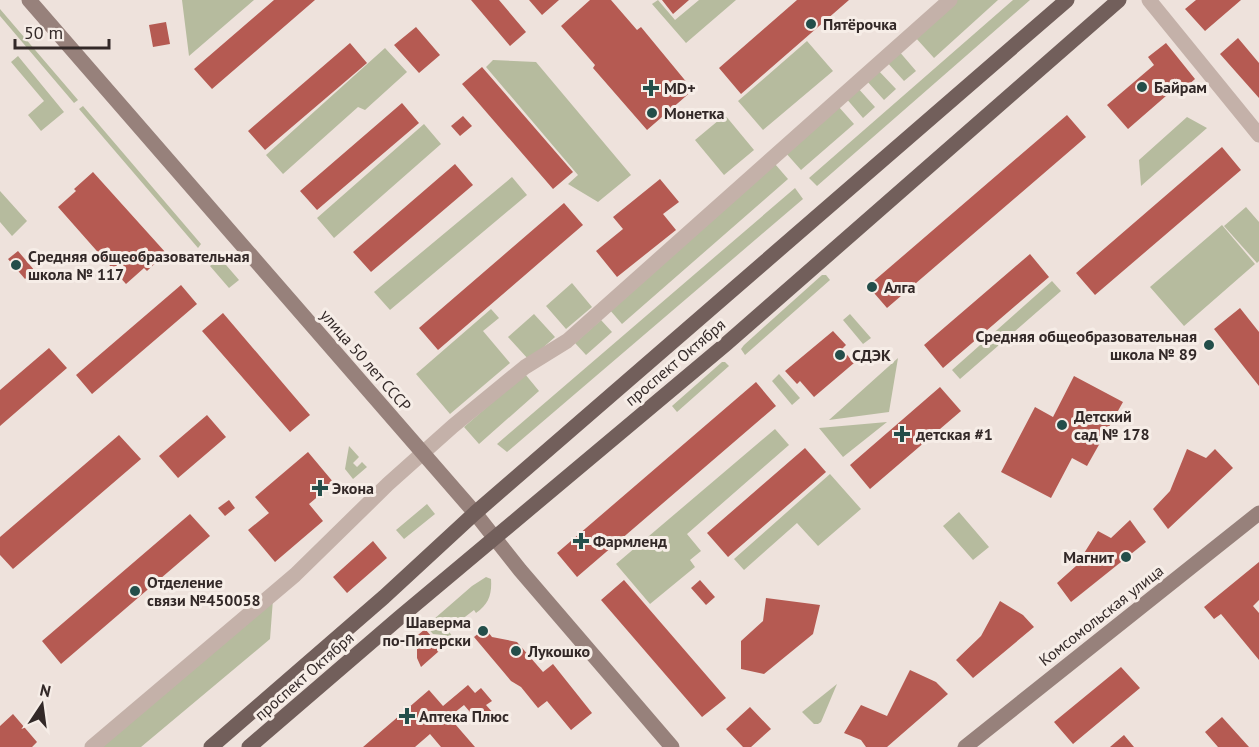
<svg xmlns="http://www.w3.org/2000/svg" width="1259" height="747" font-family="'PT Sans',sans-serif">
  <rect width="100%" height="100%" fill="#eee2dc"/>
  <path fill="#b6bb9e" d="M 182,0 L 254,0 L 189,56 Z
    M 658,0 L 675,20 L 699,0 L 736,0 L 686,43 L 652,4 Z
    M 956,0 L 998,0 L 934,58 L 915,37 Z
    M 1013,0 L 1030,0 L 817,186 L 809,178 Z
    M 0,9 L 78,100 L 74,103 L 0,16 Z
    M 807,41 L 833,71 L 763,130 L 738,101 Z
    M 385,48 L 407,72 L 365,110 L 358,107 L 283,174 L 266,155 Z
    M 898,50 L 916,71 L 904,81 L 886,61 Z
    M 18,56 L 64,112 L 41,131 L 28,115 L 44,101 L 11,62 Z
    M 493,60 L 536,62 L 631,175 L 598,202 L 568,184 L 578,175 L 486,67 Z
    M 877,69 L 896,89 L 884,100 L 866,80 Z
    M 857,87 L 875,107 L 863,118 L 845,97 Z
    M 83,106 L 201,244 L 198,248 L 79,109 Z
    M 838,106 L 854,124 L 801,170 L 785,152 Z
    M 725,115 L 754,150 L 724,175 L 695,140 Z
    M 1187,117 L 1207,128 L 1141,186 L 1139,160 Z
    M 424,124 L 441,144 L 334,238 L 317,218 Z
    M 775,164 L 788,179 L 622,324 L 609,309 Z
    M 512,177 L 527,195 L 390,310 L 374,292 Z
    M 795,188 L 803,199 L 507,452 L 497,444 Z
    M 0,191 L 27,221 L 12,236 L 0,222 Z
    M 1246,207 L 1259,222 L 1259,261 L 1257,263 L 1224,226 Z
    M 1222,225 L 1255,264 L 1184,326 L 1150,287 Z
    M 220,258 L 239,280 L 229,288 L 210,266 Z
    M 822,275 L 826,275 L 830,280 L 745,355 L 741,349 L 744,345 Z
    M 1052,281 L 1061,291 L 960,379 L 952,370 Z
    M 572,283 L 592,307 L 566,329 L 546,306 Z
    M 491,309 L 499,318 L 483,331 L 510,363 L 450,414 L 416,374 Z
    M 534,314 L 555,337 L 529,360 L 508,337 Z
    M 850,314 L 871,338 L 863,344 L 843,320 Z
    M 601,320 L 612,332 L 586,355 L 575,343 Z
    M 898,358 L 889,412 L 829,420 Z
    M 722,362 L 725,362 L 729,366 L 677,412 L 672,406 Z
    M 525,374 L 539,391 L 479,444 L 464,427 Z
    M 779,374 L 800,398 L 792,405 L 772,381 Z
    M 887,422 L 843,457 L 819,428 Z
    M 775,429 L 789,445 L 687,534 L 701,551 L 690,560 L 695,567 L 650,604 L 616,564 Z
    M 349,446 L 359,457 L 353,463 L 357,467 L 362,462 L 367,467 L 353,479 L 345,469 Z
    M 830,474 L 861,509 L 818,546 L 797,523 L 744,570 L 734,559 Z
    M 427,504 L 435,514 L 404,539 L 396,530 Z
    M 959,512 L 989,547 L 973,560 L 943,526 Z
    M 486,577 L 491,579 C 492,594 489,604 476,613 L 474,610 L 448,630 L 452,636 L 447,639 L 443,635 L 433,634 L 426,626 L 472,586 Z
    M 273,599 L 270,639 L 141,747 L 99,747 Z
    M 837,684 L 821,722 L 818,724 L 814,724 L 802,712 Z"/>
  <path fill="#b55a52" d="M 274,0 L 315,0 L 212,89 L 194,69 Z
    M 471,0 L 499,0 L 526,32 L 510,46 Z
    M 529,0 L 559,0 L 542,15 Z
    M 590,0 L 611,0 L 637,30 L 641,27 L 693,90 L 647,130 L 593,68 L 595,65 L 561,26 Z
    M 662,0 L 689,0 L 673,14 Z
    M 797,0 L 849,0 L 741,94 L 719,68 Z
    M 1196,0 L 1241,0 L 1205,31 L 1185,9 Z
    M 166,22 L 170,44 L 153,47 L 149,25 Z
    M 416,27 L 440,55 L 419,73 L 394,45 Z
    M 1238,38 L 1259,63 L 1259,98 L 1220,54 Z
    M 350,43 L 367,63 L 265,150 L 248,131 Z
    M 1166,43 L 1195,79 L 1178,94 L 1174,89 L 1128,129 L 1107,105 L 1154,65 L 1148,57 Z
    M 482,67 L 573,172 L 553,189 L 462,84 Z
    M 402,103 L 419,123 L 317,210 L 300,191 Z
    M 1067,115 L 1086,137 L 887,308 L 868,286 Z
    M 463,116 L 472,126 L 460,136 L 451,126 Z
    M 1222,147 L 1241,170 L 1095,295 L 1076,273 Z
    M 455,164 L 473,185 L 371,272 L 353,252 Z
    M 93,172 L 166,253 L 147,271 L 144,268 L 126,284 L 58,207 L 76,191 L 74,189 Z
    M 660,179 L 679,202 L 663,214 L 676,230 L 617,277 L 596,251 L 623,229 L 613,217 Z
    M 564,203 L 583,225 L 438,350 L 419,328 Z
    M 18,251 L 35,271 L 25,279 L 8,259 Z
    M 1030,254 L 1049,277 L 943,368 L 924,345 Z
    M 181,285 L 197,304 L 92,394 L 76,375 Z
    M 1240,308 L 1259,332 L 1259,386 L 1214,329 Z
    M 223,313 L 310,415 L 290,432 L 202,331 Z
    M 833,331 L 846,345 L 842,349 L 854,363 L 814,397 L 800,381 L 797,384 L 785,371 Z
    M 49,348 L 67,368 L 0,426 L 0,390 Z
    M 1074,376 L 1123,402 L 1087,466 L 1072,458 L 1051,498 L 1001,472 L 1035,407 L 1053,417 Z
    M 756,382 L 776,406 L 577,577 L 557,553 Z
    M 940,387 L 961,411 L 870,489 L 850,465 Z
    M 207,415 L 226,437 L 178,478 L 159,456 Z
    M 119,435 L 141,459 L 13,569 L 0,555 L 0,537 Z
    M 805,448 L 826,472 L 728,557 L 707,533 Z
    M 1187,449 L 1206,458 L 1215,449 L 1233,468 L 1168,529 L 1153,509 L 1170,491 Z
    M 308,452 L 334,483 L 309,504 L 323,521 L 275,562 L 248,530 L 269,513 L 255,497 Z
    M 229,500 L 235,508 L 225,516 L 218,508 Z
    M 190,514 L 210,536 L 61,664 L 42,641 Z
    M 1130,520 L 1146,542 L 1071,602 L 1057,583 L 1076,566 L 1098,531 L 1111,538 Z
    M 373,541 L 387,558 L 347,593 L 333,577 Z
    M 1259,562 L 1259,600 L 1253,606 L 1259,613 L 1259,660 L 1221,614 L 1214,619 L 1204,607 Z
    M 624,580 L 726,698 L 702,717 L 601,600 Z
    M 700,580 L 715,597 L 706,605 L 691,588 Z
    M 766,598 L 820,605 L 813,634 L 764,674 L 741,669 L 741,641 L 763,621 Z
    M 1000,601 L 1023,615 L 1034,627 L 973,678 L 956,660 L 981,636 Z
    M 485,628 L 492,637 L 517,642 L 543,672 L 553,664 L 592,713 L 571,730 L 547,701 L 538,708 L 521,687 L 511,681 L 474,637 Z
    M 425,629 L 432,637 L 440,636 L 447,644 L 421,667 L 417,658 L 417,649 L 411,641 Z
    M 1121,667 L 1140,688 L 1073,744 L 1054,722 Z
    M 910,670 L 936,682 L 948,694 L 887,747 L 866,747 L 861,740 L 844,733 L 861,705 L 887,716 Z
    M 468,685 L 475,693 L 481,688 L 492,701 L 486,705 L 494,714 L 481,725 L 464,705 L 449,717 L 475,747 L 441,747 L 430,734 L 415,747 L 363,747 L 429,690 L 443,706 Z
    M 750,707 L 771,729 L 751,747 L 743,747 L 726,729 Z
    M 13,714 L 37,742 L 32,747 L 0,747 L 0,726 Z
    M 1222,717 L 1249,747 L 1218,747 L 1205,732 Z
    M 1124,735 L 1134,747 L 1110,747 Z"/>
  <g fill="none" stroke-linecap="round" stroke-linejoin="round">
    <path stroke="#c4b1a9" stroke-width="15" d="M 1149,0 L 1259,135
      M 92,747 L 295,575 L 388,484 L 453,426 L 525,367 L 567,341 L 950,0"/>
    <path stroke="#97817b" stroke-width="15" d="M 29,0 L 475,513 L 520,570 L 672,747
      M 965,747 L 1259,513"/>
    <path stroke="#725f5b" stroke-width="15" d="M 211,747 L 384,597 L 475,513 L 1067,0
      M 249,747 L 399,618 L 726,344 L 1119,0"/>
  </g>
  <g fill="#234e4a" stroke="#f6ede7" stroke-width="2">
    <circle cx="811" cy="24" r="6"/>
    <circle cx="1142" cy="87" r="6"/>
    <path d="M648 79h6v6h6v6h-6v6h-6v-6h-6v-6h6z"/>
    <circle cx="652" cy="113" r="6"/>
    <circle cx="16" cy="265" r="6"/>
    <circle cx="872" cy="287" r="6"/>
    <circle cx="1209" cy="345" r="6"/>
    <circle cx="840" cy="355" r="6"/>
    <circle cx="1062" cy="425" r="6"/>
    <path d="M899 425h6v6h6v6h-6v6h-6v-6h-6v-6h6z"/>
    <path d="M317 479h6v6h6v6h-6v6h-6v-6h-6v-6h6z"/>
    <path d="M578 532h6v6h6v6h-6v6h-6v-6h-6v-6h6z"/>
    <circle cx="1126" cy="557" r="6"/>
    <circle cx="135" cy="591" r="6"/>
    <circle cx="483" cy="631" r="6"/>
    <circle cx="516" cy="651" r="6"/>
    <path d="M404 707h6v6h6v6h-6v6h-6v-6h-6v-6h6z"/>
  </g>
  <g text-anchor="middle" stroke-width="6" stroke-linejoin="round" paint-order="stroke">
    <g font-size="16" font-weight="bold" fill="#332928" stroke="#f6ede7" text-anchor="start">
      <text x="823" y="30">Пятёрочка</text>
      <text x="1154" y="93">Байрам</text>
      <text x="664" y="94">MD+</text>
      <text x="664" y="119">Монетка</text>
      <text x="28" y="262">Средняя общеобразовательная<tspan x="28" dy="18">школа № 117</tspan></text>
      <text x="884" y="293">Алга</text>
      <text x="1197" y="342" text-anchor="end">Средняя общеобразовательная<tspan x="1197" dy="18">школа № 89</tspan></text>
      <text x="852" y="361">СДЭК</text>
      <text x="1074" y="422">Детский<tspan x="1074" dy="18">сад № 178</tspan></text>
      <text x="916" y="440">детская #1</text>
      <text x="332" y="494">Экона</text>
      <text x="593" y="547">Фармленд</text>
      <text x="1114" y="563" text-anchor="end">Магнит</text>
      <text x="147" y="588">Отделение<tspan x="147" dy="18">связи №450058</tspan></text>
      <text x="471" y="628" text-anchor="end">Шаверма<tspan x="471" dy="18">по-Питерски</tspan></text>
      <text x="528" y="657">Лукошко</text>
      <text x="419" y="722">Аптека Плюс</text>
    </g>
    <g font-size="16" fill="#332928" stroke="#f6ede7">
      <text transform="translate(366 360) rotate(49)" y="6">улица 50 лет СССР</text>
      <text transform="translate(675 362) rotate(-40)" y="6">проспект Октября</text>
      <text transform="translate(1101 615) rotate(-38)" y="6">Комсомольская улица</text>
      <text transform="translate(304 676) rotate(-41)" y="6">проспект Октября</text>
    </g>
  </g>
  <g transform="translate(42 705) rotate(13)" stroke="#f6ede7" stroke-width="4.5" paint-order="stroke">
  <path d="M0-4.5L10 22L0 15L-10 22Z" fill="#332928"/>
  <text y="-9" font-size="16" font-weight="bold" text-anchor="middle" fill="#332928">N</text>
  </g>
  <path d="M15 39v9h94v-9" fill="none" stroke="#332928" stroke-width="3"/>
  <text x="24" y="39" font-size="18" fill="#332928" stroke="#f6ede7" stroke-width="4.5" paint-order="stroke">50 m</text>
</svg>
